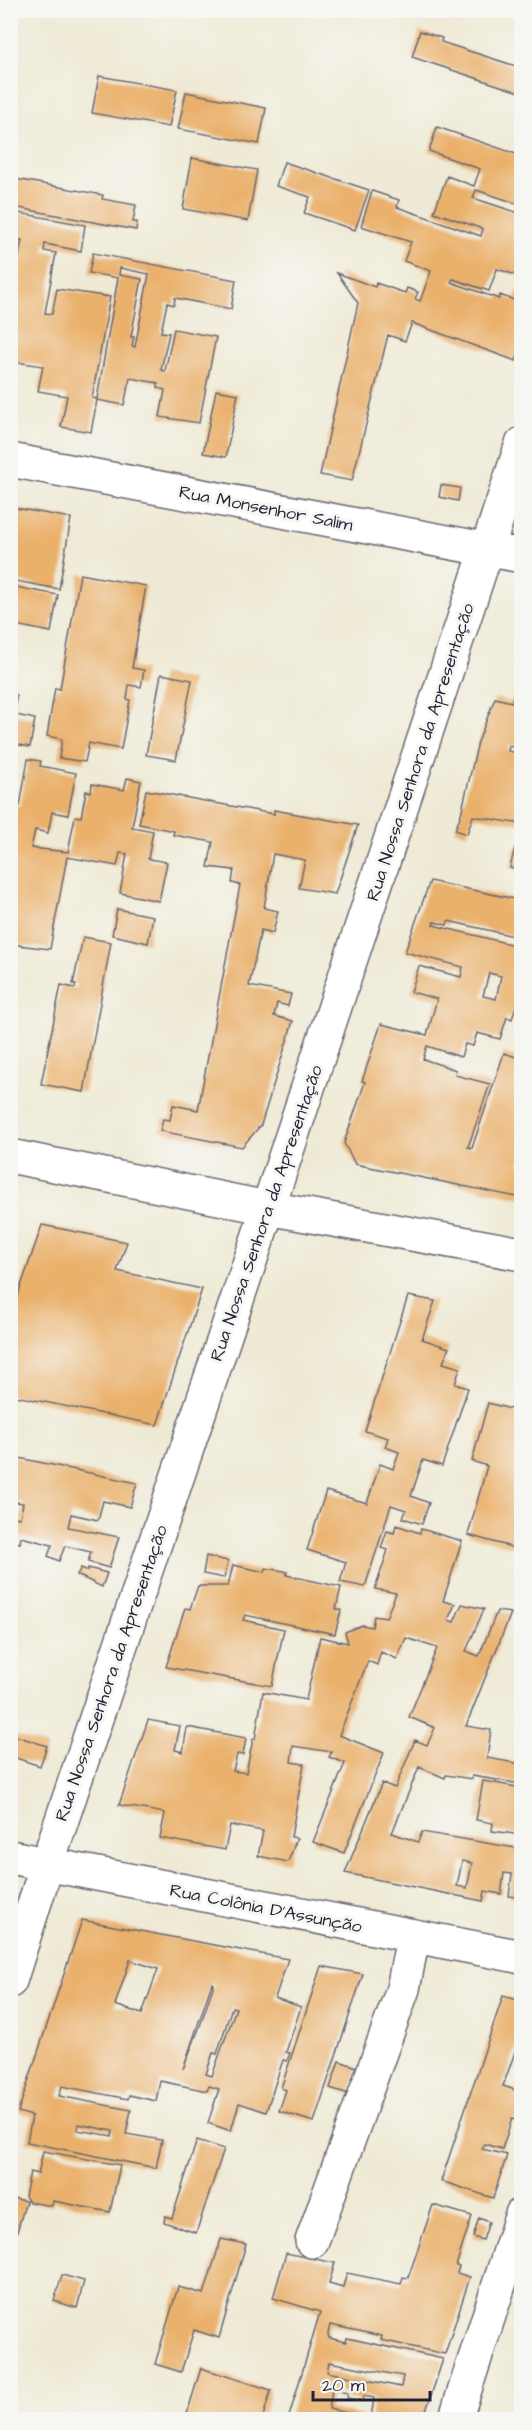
<svg xmlns="http://www.w3.org/2000/svg" width="532" height="2430" font-family="'Architects Daughter',sans-serif">
  <rect width="100%" height="100%" fill="#f6f6f2"/>
  <filter id="ink" filterUnits="userSpaceOnUse"><feTurbulence type="fractalNoise" baseFrequency=".0167" numOctaves="2"/><feDisplacementMap in="SourceGraphic" scale="12" xChannelSelector="R" yChannelSelector="G"/><feConvolveMatrix kernelMatrix="1 2 1 2 8 2 1 2 1" color-interpolation-filters="sRGB"/></filter>
  <filter id="wash" filterUnits="userSpaceOnUse"><feTurbulence type="fractalNoise" baseFrequency=".008" numOctaves="4" result="noise"/><feDisplacementMap in="SourceGraphic" scale="24" xChannelSelector="R" yChannelSelector="G"/><feGaussianBlur stdDeviation="1.35" result="paint"/><feColorMatrix in="noise" values="0 0 0 0 0 0 0 0 0 0 0 0 0 0 0 0 0 1.4 0 .05"/><feComposite in="paint" operator="in"/></filter>
  <g filter="url(#wash)">
    <rect width="100%" height="100%" fill="#efead5"/>
    <g id="blocks">
      <path fill="#eab16c" fill-rule="evenodd" d="M 420,31 L 442,38 L 441,42 L 522,68 L 522,93 L 412,57 Z
        M 99,76 L 177,90 L 169,127 L 92,113 Z
        M 186,92 L 266,108 L 259,144 L 178,129 Z
        M 437,127 L 522,156 L 522,205 L 476,190 L 473,198 L 522,214 L 522,277 L 497,269 L 489,291 L 453,279 L 451,282 L 499,299 L 500,295 L 514,300 L 522,280 L 522,345 L 516,361 L 412,323 L 405,341 L 388,335 L 352,481 L 320,475 L 358,303 L 337,273 L 375,287 L 376,283 L 405,293 L 407,288 L 418,292 L 415,299 L 420,301 L 431,271 L 404,261 L 411,242 L 361,226 L 372,191 L 399,200 L 397,207 L 481,236 L 483,229 L 434,212 L 447,176 L 474,186 L 480,169 L 429,151 Z
        M 192,158 L 257,170 L 248,221 L 183,209 Z
        M 284,162 L 369,190 L 355,230 L 304,213 L 310,197 L 276,186 Z
        M 10,178 L 103,195 L 102,199 L 136,205 L 133,222 L 137,222 L 136,230 L 14,207 L 13,212 L 85,225 L 81,251 L 45,244 L 44,251 L 56,253 L 45,313 L 52,314 L 57,289 L 110,297 L 92,398 L 97,399 L 118,278 L 89,273 L 93,253 L 236,280 L 231,309 L 175,298 L 174,305 L 167,303 L 161,332 L 169,333 L 161,370 L 165,371 L 174,329 L 216,337 L 199,423 L 160,417 L 165,390 L 158,388 L 158,383 L 130,378 L 124,405 L 97,400 L 91,432 L 61,427 L 67,396 L 38,391 L 43,366 L 10,361 L 10,271 L 16,271 L 22,240 L 10,238 ZM 120,268 L 149,274 L 135,347 L 132,346 L 134,337 L 131,337 L 142,279 L 119,275 Z
        M 216,390 L 238,394 L 226,457 L 203,453 Z
        M 441,485 L 460,488 L 458,501 L 439,497 Z
        M 10,507 L 71,518 L 59,589 L 10,580 Z
        M 80,574 L 146,586 L 132,668 L 144,670 L 141,687 L 129,685 L 127,699 L 130,700 L 121,749 L 89,743 L 85,762 L 59,758 L 62,739 L 47,736 L 55,688 L 60,689 Z
        M 10,586 L 58,595 L 51,632 L 10,624 Z
        M 161,674 L 192,680 L 176,760 L 146,755 Z
        M 10,693 L 17,695 L 13,714 L 10,714 Z
        M 513,695 L 522,697 L 522,749 L 509,746 L 508,751 L 522,754 L 522,824 L 473,816 L 467,834 L 455,830 L 461,814 L 478,742 L 495,698 L 512,702 Z
        M 16,715 L 35,719 L 30,747 L 10,743 Z
        M 28,759 L 41,761 L 40,766 L 76,773 L 68,815 L 52,812 L 48,833 L 35,830 L 31,848 L 68,852 L 75,816 L 81,817 L 86,791 L 91,792 L 92,784 L 124,790 L 127,778 L 141,781 L 132,827 L 153,831 L 148,859 L 167,862 L 159,901 L 120,893 L 127,854 L 120,853 L 117,866 L 67,857 L 50,949 L 10,944 L 12,842 L 10,841 L 10,804 L 20,806 Z
        M 146,790 L 274,814 L 274,810 L 358,825 L 335,894 L 299,888 L 305,860 L 273,854 L 264,908 L 278,911 L 273,933 L 261,930 L 249,986 L 291,994 L 288,1006 L 277,1003 L 274,1016 L 293,1021 L 261,1125 L 242,1147 L 160,1131 L 163,1119 L 170,1120 L 173,1105 L 198,1110 L 240,885 L 232,883 L 234,870 L 208,867 L 213,842 L 173,835 L 174,831 L 139,824 Z
        M 515,847 L 522,848 L 522,871 L 510,868 Z
        M 520,873 L 522,938 L 448,921 L 447,925 L 434,922 L 433,925 L 522,947 L 522,989 L 512,1019 L 507,1017 L 500,1039 L 477,1033 L 473,1046 L 465,1044 L 461,1057 L 427,1046 L 423,1059 L 456,1070 L 455,1075 L 490,1084 L 468,1147 L 472,1148 L 504,1053 L 522,1059 L 522,1158 L 519,1164 L 522,1164 L 522,1198 L 355,1164 L 344,1143 L 365,1082 L 362,1081 L 381,1024 L 427,1035 L 437,999 L 411,992 L 419,966 L 461,977 L 463,967 L 405,952 L 430,881 L 515,899 ZM 489,973 L 501,976 L 496,999 L 483,996 Z
        M 117,909 L 153,916 L 148,943 L 112,935 Z
        M 83,937 L 111,942 L 84,1092 L 41,1084 L 61,985 L 75,988 L 76,984 L 73,984 Z
        M 42,1225 L 127,1242 L 117,1271 L 202,1289 L 157,1425 L 10,1395 L 10,1318 Z
        M 408,1296 L 435,1301 L 422,1339 L 449,1348 L 443,1363 L 460,1368 L 455,1384 L 468,1388 L 442,1466 L 423,1460 L 411,1496 L 429,1503 L 422,1524 L 403,1518 L 406,1510 L 391,1505 L 365,1587 L 340,1582 L 346,1562 L 307,1550 L 326,1491 L 367,1503 L 380,1464 L 393,1469 L 399,1452 L 385,1447 L 388,1438 L 365,1431 Z
        M 488,1403 L 522,1412 L 522,1550 L 468,1535 L 487,1466 L 472,1461 Z
        M 10,1456 L 137,1483 L 130,1507 L 103,1501 L 98,1520 L 71,1514 L 68,1527 L 119,1537 L 109,1568 L 88,1562 L 91,1552 L 65,1546 L 59,1561 L 48,1556 L 52,1545 L 21,1537 L 20,1543 L 10,1541 L 10,1516 L 20,1518 L 23,1503 L 10,1501 Z
        M 396,1525 L 420,1533 L 421,1529 L 462,1541 L 443,1601 L 455,1604 L 448,1620 L 454,1622 L 462,1604 L 484,1609 L 466,1651 L 479,1656 L 497,1611 L 511,1613 L 466,1726 L 491,1730 L 487,1758 L 522,1764 L 522,1784 L 472,1776 L 472,1779 L 446,1775 L 445,1778 L 419,1767 L 392,1833 L 418,1842 L 422,1832 L 522,1849 L 522,1898 L 509,1896 L 512,1874 L 504,1873 L 501,1894 L 485,1891 L 483,1901 L 345,1873 L 382,1783 L 395,1788 L 415,1740 L 427,1745 L 435,1728 L 409,1717 L 437,1648 L 406,1638 L 397,1659 L 381,1652 L 377,1665 L 368,1661 L 339,1735 L 384,1753 L 344,1853 L 313,1842 L 345,1763 L 329,1757 L 332,1752 L 293,1746 L 291,1762 L 304,1764 L 291,1837 L 297,1838 L 288,1862 L 258,1856 L 263,1831 L 230,1825 L 225,1850 L 160,1838 L 165,1813 L 119,1805 L 148,1720 L 180,1726 L 175,1750 L 183,1752 L 187,1727 L 246,1738 L 243,1755 L 237,1754 L 233,1771 L 246,1773 L 253,1739 L 255,1739 L 263,1692 L 306,1700 L 320,1637 L 348,1643 L 345,1632 L 362,1625 L 372,1627 L 374,1616 L 386,1618 L 396,1593 L 375,1589 L 388,1550 L 381,1548 L 387,1531 L 394,1533 ZM 462,1861 L 472,1863 L 467,1888 L 457,1886 Z
        M 206,1556 L 228,1561 L 224,1578 L 203,1574 Z
        M 233,1565 L 265,1572 L 266,1568 L 284,1571 L 287,1572 L 286,1575 L 341,1587 L 336,1609 L 341,1610 L 335,1634 L 245,1615 L 243,1620 L 284,1629 L 272,1686 L 166,1667 L 185,1608 L 190,1609 L 198,1586 L 228,1586 Z
        M 81,1568 L 88,1571 L 88,1568 L 107,1573 L 102,1587 L 77,1575 Z
        M 10,1734 L 47,1746 L 40,1766 L 10,1756 Z
        M 483,1781 L 522,1788 L 522,1835 L 492,1831 L 493,1823 L 476,1820 Z
        M 82,1920 L 288,1959 L 275,1998 L 301,2007 L 286,2052 L 290,2053 L 287,2061 L 283,2060 L 266,2112 L 239,2103 L 231,2131 L 208,2123 L 219,2089 L 209,2086 L 207,2091 L 160,2081 L 156,2101 L 129,2095 L 128,2099 L 62,2086 L 59,2096 L 131,2110 L 126,2134 L 162,2140 L 156,2168 L 27,2142 L 32,2116 L 18,2112 ZM 130,1960 L 158,1969 L 142,2014 L 115,2005 ZM 212,1983 L 214,1984 L 200,2026 L 183,2069 ZM 232,2007 L 236,2008 L 212,2076 L 206,2074 L 213,2053 L 217,2054 ZM 78,2124 L 113,2131 L 112,2136 L 77,2130 Z
        M 321,1966 L 363,1974 L 314,2122 L 279,2111 L 286,2090 L 281,2088 Z
        M 503,1996 L 522,2001 L 522,2032 L 503,2086 L 522,2092 L 522,2122 L 512,2119 L 502,2149 L 484,2144 L 482,2149 L 507,2155 L 493,2198 L 441,2181 Z
        M 339,2061 L 357,2067 L 349,2094 L 330,2088 Z
        M 197,2140 L 224,2149 L 196,2233 L 164,2222 L 165,2216 L 172,2218 Z
        M 43,2151 L 120,2165 L 110,2212 L 53,2201 L 52,2206 L 29,2202 L 25,2196 L 30,2172 L 38,2174 Z
        M 10,2198 L 26,2201 L 13,2245 L 10,2244 Z
        M 433,2205 L 472,2216 L 456,2266 L 459,2267 L 457,2273 L 470,2277 L 445,2354 L 381,2340 L 382,2336 L 330,2325 L 328,2334 L 329,2338 L 346,2342 L 347,2338 L 443,2359 L 423,2420 L 288,2420 L 320,2312 L 273,2298 L 286,2253 L 335,2263 L 329,2283 L 343,2287 L 347,2273 L 401,2284 L 403,2277 L 408,2278 ZM 329,2362 L 403,2376 L 401,2387 L 327,2372 ZM 332,2390 L 348,2393 L 347,2398 L 363,2401 L 364,2396 L 374,2398 L 371,2418 L 329,2409 Z
        M 479,2218 L 489,2222 L 483,2240 L 473,2237 Z
        M 221,2239 L 246,2244 L 219,2338 L 194,2330 L 181,2372 L 155,2364 L 178,2287 L 204,2294 Z
        M 62,2275 L 84,2281 L 77,2308 L 54,2301 Z
        M 201,2368 L 271,2390 L 262,2420 L 185,2420 Z"/>
    </g>
  </g>
  <g filter="url(#ink)">
    <use href="#blocks" fill-opacity="0" stroke="#6a6871" stroke-width="1.5"/>
    <g fill="none" stroke-linecap="round" stroke-linejoin="round">
      <defs>
        <path id="minor" d="M 10,460 L 522,556
          M 10,1156 L 268,1208 L 522,1254
          M 10,1857 L 522,1957
          M 10,1981 L 47,1864 L 268,1208 L 522,444
          M 312,2241 L 403,1989 L 413,1937
          M 455,2420 L 522,2214"/>
      </defs>
      <use href="#minor" stroke="#6a6871" stroke-width="36"/>
      <use href="#minor" stroke="#fff" stroke-width="33"/>
    </g>
  </g>
  <g text-anchor="middle" stroke-width="6" stroke-linejoin="round" paint-order="stroke">
    <g font-size="18" fill="#22223b" stroke="#f6f6f2">
      <text transform="translate(266 508) rotate(11)" y="6">Rua Monsenhor Salim</text>
      <text transform="translate(420 752) rotate(-72)" y="6">Rua Nossa Senhora da Apresentação</text>
      <text transform="translate(266 1213) rotate(-71)" y="6">Rua Nossa Senhora da Apresentação</text>
      <text transform="translate(111 1673) rotate(-71)" y="6">Rua Nossa Senhora da Apresentação</text>
      <text transform="translate(266 1908) rotate(11)" y="6">Rua Colônia D'Assunção</text>
    </g>
  </g>
  <rect width="532" height="2430" fill="none" stroke="#f6f6f2" stroke-width="36"/>
  <path d="M313 2391v9h117v-9" fill="none" stroke="#22223b" stroke-width="3"/>
  <text x="322" y="2391" font-size="18" fill="#22223b" stroke="#f6f6f2" stroke-width="4.5" paint-order="stroke">20 m</text>
</svg>
